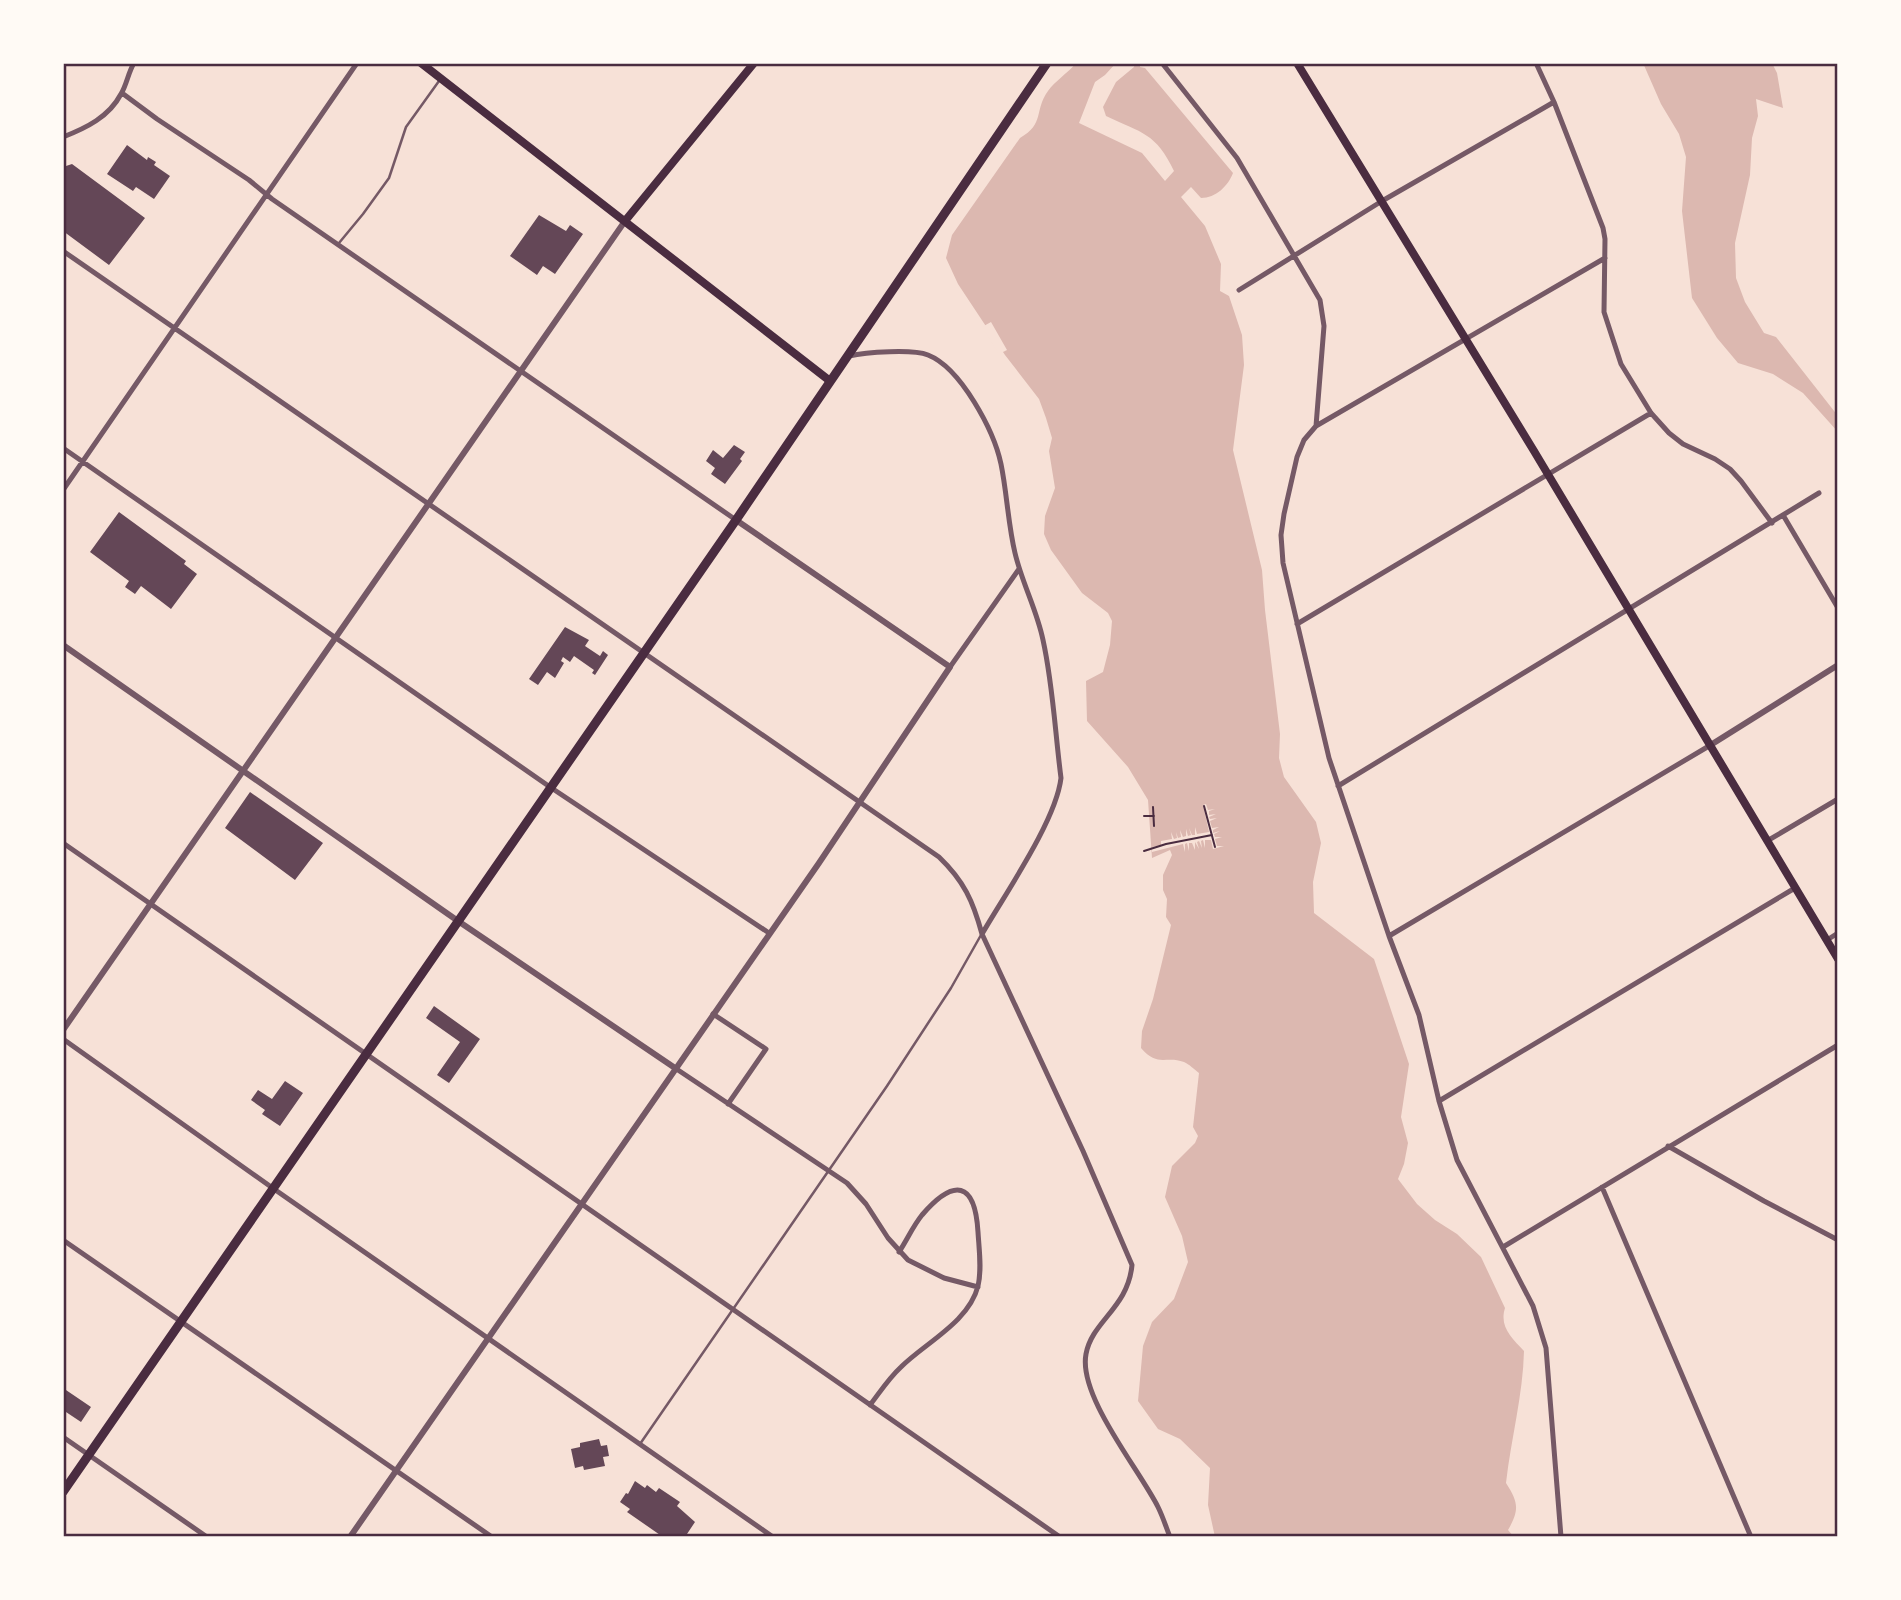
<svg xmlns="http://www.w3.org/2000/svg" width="1901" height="1600" font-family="'Nunito Sans',sans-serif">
  <rect width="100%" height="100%" fill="#f7e1d7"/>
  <path fill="#dcb8b0" d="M 1076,63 L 1116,63 L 1105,75 L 1095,82 L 1079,123 L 1142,153 L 1165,181 L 1174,171 C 1156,133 1142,133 1106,116 L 1103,107 L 1116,82 L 1134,67 L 1135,63 L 1140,63 L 1140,67 L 1145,68 L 1233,173 C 1228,186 1216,198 1201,198 L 1191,187 L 1181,197 L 1205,226 L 1221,264 L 1220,291 L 1229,296 L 1242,335 L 1244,365 L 1233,450 L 1262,570 L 1265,610 L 1280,734 L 1279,758 L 1284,777 L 1316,822 L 1321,843 L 1313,882 L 1314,913 L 1374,959 L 1409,1064 L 1401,1117 L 1408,1143 L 1404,1164 L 1398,1179 L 1417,1204 L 1435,1220 L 1457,1234 L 1481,1257 L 1505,1308 C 1499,1327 1512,1338 1524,1351 C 1523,1395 1511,1439 1506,1483 C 1518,1502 1520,1509 1508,1530 L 1514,1537 L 1215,1537 L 1208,1505 L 1210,1468 L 1180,1439 L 1158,1429 L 1138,1401 L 1143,1346 L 1152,1322 L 1174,1299 L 1188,1262 L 1182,1236 L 1165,1197 L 1172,1166 L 1195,1143 L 1198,1136 L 1193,1127 L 1199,1073 C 1195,1070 1189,1064 1184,1062 C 1166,1055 1158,1068 1141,1048 L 1142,1031 L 1153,999 L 1171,925 L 1166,917 L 1167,899 L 1163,890 L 1163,875 L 1172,855 L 1170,850 L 1152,858 L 1148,800 L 1128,767 L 1087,721 L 1086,681 L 1103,672 L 1110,645 L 1112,621 L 1108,613 L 1082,593 L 1051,550 L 1044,534 L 1045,516 L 1055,488 L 1049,451 L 1052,438 L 1046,418 L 1039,399 L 1005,355 L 958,284 L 946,258 L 952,235 L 1020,138 C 1045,124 1034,110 1048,91 C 1055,81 1068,73 1076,63 Z
    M 1643,63 L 1772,63 L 1777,73 L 1783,108 L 1756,99 L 1758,116 L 1752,138 L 1750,175 L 1735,243 L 1736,278 L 1745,302 L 1764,333 L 1776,337 L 1838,416 L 1838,432 L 1803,393 L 1773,374 L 1738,363 L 1717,338 L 1692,298 L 1682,211 L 1686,157 L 1679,134 L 1661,104 Z"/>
  <path fill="#f7e1d7" d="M 991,322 L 1007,350 L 999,354 L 982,327 Z
    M 1206,804 L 1208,810 L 1215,809 L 1209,811 L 1209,815 L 1216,814 L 1209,817 L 1210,819 L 1217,818 L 1210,821 L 1212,828 L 1219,827 L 1213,830 L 1213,833 L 1220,831 L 1214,834 L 1215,837 L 1222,837 L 1215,839 L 1217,846 L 1224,846 L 1213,849 L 1211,840 L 1205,840 L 1205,848 L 1203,840 L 1201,841 L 1202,848 L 1199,841 L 1197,842 L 1199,849 L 1195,842 L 1195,850 L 1192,843 L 1189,843 L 1189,851 L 1187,843 L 1185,844 L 1185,852 L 1183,844 L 1152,852 L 1152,847 L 1161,845 L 1161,841 L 1172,839 L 1171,832 L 1174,839 L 1177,838 L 1176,832 L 1178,838 L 1181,837 L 1180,830 L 1183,837 L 1186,836 L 1186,829 L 1188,836 L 1191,835 L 1189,828 L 1192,835 L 1195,835 L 1195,827 L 1197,834 L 1209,832 L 1203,805 Z"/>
  <path fill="#644757" d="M 127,145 L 147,160 L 148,157 L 156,162 L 154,165 L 170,176 L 154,199 L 136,187 L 133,191 L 107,174 Z
    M 72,164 L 145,218 L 109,265 L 63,231 L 63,167 Z
    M 539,215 L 566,231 L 570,225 L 583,234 L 555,274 L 543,266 L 537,275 L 510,256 Z
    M 734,445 L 745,452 L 740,459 L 742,461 L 725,484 L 711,474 L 715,468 L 706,461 L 713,450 L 723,458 Z
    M 119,512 L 186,561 L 184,564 L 197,574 L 171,609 L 141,586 L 135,594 L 125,587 L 129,581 L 90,552 Z
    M 565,627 L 589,640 L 585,646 L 600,656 L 603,651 L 608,655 L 595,675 L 592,673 L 594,670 L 574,656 L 570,662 L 563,657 L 561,661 L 564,663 L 555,678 L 547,672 L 538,685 L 529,679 Z
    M 250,792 L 323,843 L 295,880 L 225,828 Z
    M 434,1006 L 480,1039 L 449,1083 L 437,1075 L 460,1042 L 426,1018 Z
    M 285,1081 L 303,1093 L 280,1126 L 262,1114 L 265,1110 L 251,1100 L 258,1090 L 272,1099 Z
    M 63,1388 L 91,1407 L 81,1422 L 63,1410 Z
    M 599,1439 L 601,1446 L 607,1445 L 609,1456 L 603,1457 L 605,1466 L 584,1470 L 583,1466 L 575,1468 L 571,1449 L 580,1447 L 580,1443 Z
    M 635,1481 L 645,1488 L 647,1485 L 656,1492 L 659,1488 L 680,1502 L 677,1506 L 695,1522 L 685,1537 L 663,1537 L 627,1512 L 630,1509 L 620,1502 L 626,1493 L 628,1494 Z"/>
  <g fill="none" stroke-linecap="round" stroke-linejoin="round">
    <path stroke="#4a2c40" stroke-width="2" d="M 1204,806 L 1215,847
      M 1153,807 L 1154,826
      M 1144,816 L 1154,816
      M 1144,851 L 1166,844 L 1212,835"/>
    <path stroke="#755966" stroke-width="2.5" d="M 339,243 L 363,214 L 389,178 L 406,127 L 439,81
      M 640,1444 L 887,1086 L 951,988 L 981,935"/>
    <path stroke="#755966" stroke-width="5" d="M 1162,63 L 1237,158 L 1320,300 L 1324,326 L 1316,426 L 1304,440 L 1297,457 L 1284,514 L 1281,535 L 1283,563 L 1329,758 L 1389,936 L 1419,1015 L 1439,1101 L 1457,1160 L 1533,1306 L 1546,1348 L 1561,1537
      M 1536,63 L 1554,102 L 1603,228 L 1605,239 L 1604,312 L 1621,364 L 1651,413 L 1669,433 L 1683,444 L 1715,459 L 1730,469 L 1741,481 L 1772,523
      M 122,93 L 157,119 L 249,180 L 272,199 L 736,520
      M 63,137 C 86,128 109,117 121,94 C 127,84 128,73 134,63
      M 63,251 L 939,857 C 964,881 973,901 982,934 L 1083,1151 L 1132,1265 C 1128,1308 1092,1321 1086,1354 C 1078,1396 1139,1469 1158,1507 C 1163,1517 1166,1527 1170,1537
      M 1239,290 L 1382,201 L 1554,102
      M 849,356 C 866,352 913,349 928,355 C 961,368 994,431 1001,464 C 1007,493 1008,524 1015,553 C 1022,583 1037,610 1043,640 C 1053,685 1055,732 1061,778 C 1056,821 1005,894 982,934
      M 1316,426 L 1605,258
      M 63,448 L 550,787 L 769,933
      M 63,490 L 357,63
      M 1783,515 L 1838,608
      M 1297,624 L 1651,413
      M 950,667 L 1019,569
      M 1338,786 L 1819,493
      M 1767,841 L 1838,799
      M 63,843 L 1060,1537
      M 1389,936 L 1709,746
      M 1827,940 L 1838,933
      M 713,1014 L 766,1049 L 728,1104
      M 63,1039 L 274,1189 L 773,1537
      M 675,1068 L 847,1183 L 866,1204 L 888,1238 L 908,1260 L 944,1278 L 978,1287
      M 1439,1101 L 1795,888
      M 1668,1146 L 1764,1201 L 1838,1240
      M 1602,1187 L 1751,1537
      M 63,1240 L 492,1537
      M 1503,1247 L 1838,1045
      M 870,1405 C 880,1392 889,1378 901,1367 C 925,1343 969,1322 978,1286 C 982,1269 979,1249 978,1232 C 975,1181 954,1178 922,1215 C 913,1226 907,1240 899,1252
      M 63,1437 L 207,1537"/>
    <path stroke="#755966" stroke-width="6" d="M 63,645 L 458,921 L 675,1068
      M 1709,746 L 1838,665
      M 63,1030 L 625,221
      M 350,1537 L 819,863 L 950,667 L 736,520"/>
    <path stroke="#4a2c40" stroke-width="8" d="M 421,63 L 830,381
      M 1297,63 L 1534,451 L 1838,959
      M 625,221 L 754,63"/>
    <path stroke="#4a2c40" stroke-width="9" d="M 63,1492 L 736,520 L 1047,63"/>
  </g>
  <rect width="1901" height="1600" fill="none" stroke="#fffaf5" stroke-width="130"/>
  <rect x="65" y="65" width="1771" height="1470" fill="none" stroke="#4a2c40" stroke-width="2.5"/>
</svg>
